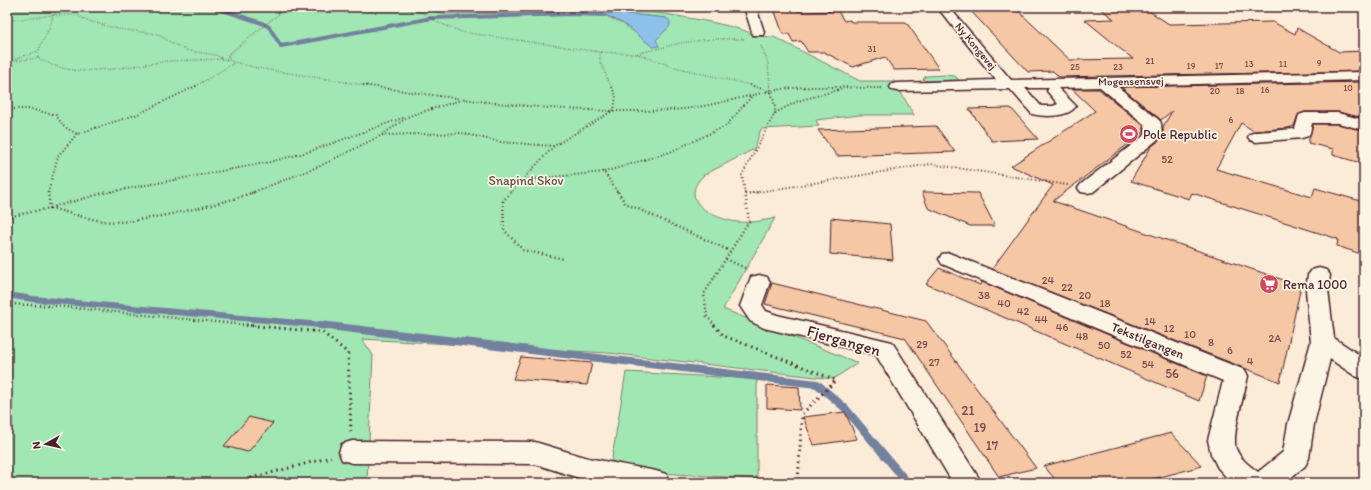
<svg xmlns="http://www.w3.org/2000/svg" width="1371" height="490" font-family="Itim,sans-serif">
  <rect width="100%" height="100%" fill="#fbecd8"/>
  <filter id="ink" filterUnits="userSpaceOnUse"><feTurbulence type="fractalNoise" baseFrequency=".025" numOctaves="2"/><feDisplacementMap in="SourceGraphic" scale="8" xChannelSelector="R" yChannelSelector="G"/><feConvolveMatrix kernelMatrix="1 2 1 2 8 2 1 2 1" color-interpolation-filters="sRGB"/></filter>
  <g filter="url(#ink)">
    <path fill="#a1e7b4" stroke="#768370" fill-rule="evenodd" d="M 7,7 L 419,7 L 446,14 L 643,11 C 661,13 746,26 755,36 L 774,37 L 860,81 L 894,81 L 914,115 L 860,115 L 816,120 L 819,126 L 761,129 L 754,149 L 704,175 C 676,201 714,219 738,222 C 750,223 763,221 775,218 L 723,309 L 858,363 L 833,379 L 608,353 L 362,339 L 373,355 L 367,483 L 7,483 ZM 618,13 L 666,18 L 664,31 L 656,39 L 604,15 Z
      M 945,75 L 955,76 L 959,80 L 925,81 L 923,79 L 926,76 Z
      M 626,372 L 757,379 L 757,479 L 610,470 Z"/>
    <path fill="#8ec1ea" stroke="#73809e" d="M 618,13 L 666,18 L 670,21 L 670,26 L 656,40 L 659,46 L 653,47 C 638,36 623,20 604,15 L 606,14 Z"/>
    <g fill="none" stroke-linecap="round" stroke-linejoin="round">
      <path stroke="#73809e" stroke-width="4" d="M 213,7 L 262,23 L 269,27 L 281,46 L 432,18 L 572,14 L 604,15"/>
      <path stroke="#73809e" stroke-width="6" d="M 7,295 L 33,299 L 331,326"/>
      <path stroke="#73809e" stroke-width="8" d="M 320,325 L 817,384 L 845,408 L 906,481"/>
    </g>
    <path fill="#f5c7a4" stroke="#4a1f2b" d="M 777,7 L 795,7 L 797,11 L 802,12 L 838,11 L 844,21 L 850,20 L 851,22 L 906,22 L 939,69 L 894,70 L 885,57 L 853,67 L 824,52 L 808,52 L 801,41 L 793,42 L 789,34 L 783,34 L 774,9 L 777,9 Z
      M 967,7 L 1014,7 L 1070,60 L 1133,59 L 1085,20 L 1114,19 L 1098,7 L 1143,7 L 1169,24 L 1273,22 L 1295,34 L 1297,28 L 1339,52 L 1364,51 L 1364,71 L 1059,77 L 1053,71 L 1028,72 Z
      M 1364,82 L 1364,118 L 1338,112 L 1305,112 L 1298,115 L 1294,126 L 1288,128 L 1254,131 L 1241,123 L 1216,169 L 1312,197 L 1315,188 L 1364,202 L 1364,255 L 1337,246 L 1338,239 L 1192,193 L 1189,199 L 1131,181 L 1151,147 L 1163,137 L 1163,127 L 1172,111 L 1161,120 L 1121,87 Z
      M 1072,89 L 1099,89 L 1144,126 L 1144,132 L 1053,201 L 1301,286 L 1280,382 L 992,269 L 1053,185 L 1011,166 L 1095,111 Z
      M 1011,108 L 1038,139 L 992,141 L 969,109 Z
      M 1313,124 L 1338,124 L 1364,131 L 1364,164 L 1333,155 L 1333,149 L 1308,143 Z
      M 936,126 L 955,152 L 837,156 L 818,130 Z
      M 922,192 L 978,193 L 995,226 L 970,226 L 928,208 Z
      M 831,218 L 890,224 L 893,260 L 830,254 Z
      M 939,268 L 980,285 L 982,282 L 1207,376 L 1199,401 L 926,284 Z
      M 772,283 L 926,321 L 1036,468 L 999,477 L 905,338 L 765,304 Z
      M 521,357 L 592,363 L 587,385 L 513,379 Z
      M 767,385 L 799,387 L 800,410 L 767,408 Z
      M 845,412 L 857,439 L 814,445 L 803,417 Z
      M 249,417 L 273,423 L 248,452 L 224,446 Z
      M 1171,433 L 1202,466 L 1138,483 L 1058,483 L 1044,466 Z"/>
    <g fill="none" stroke-linecap="round" stroke-linejoin="round">
      <defs>
        <path id="minor" d="M 744,7 L 756,7 L 764,32 L 763,35 L 753,35 L 752,32 Z
          M 937,7 L 949,7 L 1011,80 L 1364,72 L 1364,80 L 1117,86 L 1159,120 L 1161,123 L 1162,136 L 1093,192 L 1087,193 L 1081,192 L 1078,188 L 1081,184 L 1146,134 L 1145,125 L 1100,87 L 1058,88 L 1076,106 C 1068,118 1044,117 1032,114 L 1010,89 L 897,91 L 892,90 L 890,87 L 892,84 L 897,83 L 996,80 ZM 1025,88 L 1049,88 L 1047,91 L 1058,104 L 1053,106 L 1041,106 Z
          M 1305,113 L 1338,113 L 1364,120 L 1364,130 L 1338,123 L 1312,123 L 1310,133 L 1308,136 L 1302,138 L 1256,142 L 1250,140 L 1248,137 L 1250,134 L 1256,132 L 1295,129 L 1299,115 Z
          M 949,253 L 1245,370 L 1248,376 C 1245,392 1231,436 1236,449 C 1240,459 1250,466 1258,472 L 1283,452 L 1288,424 L 1311,342 L 1306,290 L 1308,275 L 1312,270 L 1319,268 L 1326,270 L 1330,275 L 1328,290 L 1334,338 L 1364,358 L 1364,379 L 1355,376 L 1330,359 L 1314,424 L 1309,458 L 1305,466 L 1284,483 L 1232,483 L 1218,468 L 1211,454 L 1208,440 L 1223,381 L 942,264 L 939,259 L 942,254 Z
          M 759,275 L 767,277 L 770,282 L 762,305 L 766,311 L 777,315 L 892,342 L 982,483 L 953,483 L 876,355 L 764,328 L 750,321 L 740,306 L 751,277 Z
          M 352,441 L 535,442 L 588,458 L 656,471 L 666,474 L 670,483 L 595,483 L 535,464 L 352,463 L 342,460 L 339,452 L 342,444 Z"/>
      </defs>
      <use href="#minor" stroke="#4a1f2b" stroke-width="3"/>
      <path stroke="#4a1f2b" stroke-width="1.5" stroke-dasharray="0.5 2" stroke-linecap="butt" d="M 63,7 L 53,15 C 51,31 38,43 38,58 L 52,65 L 66,69 L 81,71 L 112,69 L 168,61 L 223,59 L 257,68 L 370,86
        M 402,7 L 423,13 L 437,22 L 462,32 L 600,52 L 636,54 L 680,43 L 712,39 L 744,39
        M 7,21 L 53,15 L 78,15 L 85,20 L 118,29 L 158,34 L 173,44 L 189,51 L 216,55 L 221,58
        M 761,46 L 768,63 L 770,86
        M 600,52 L 600,62 L 611,86
        M 637,54 L 674,67 L 754,86
        M 230,59 L 227,56 L 230,53 L 281,12 L 291,7
        M 15,61 L 38,58
        M 8,62 L 38,51
        M 196,86 L 234,63"/>
      <path stroke="#4a1f2b" stroke-width="2" stroke-dasharray="1 2.5" stroke-linecap="butt" d="M 363,85 C 463,100 570,115 670,110 C 710,108 745,95 783,89 C 816,85 850,88 883,88
        M 750,85 L 771,92
        M 7,109 L 29,109 L 56,115 L 63,126 L 77,134 L 138,114 L 198,85
        M 775,113 L 798,101 L 841,89
        M 382,135 L 462,133 L 500,142 L 554,146
        M 604,172 L 670,152 L 726,126 L 751,97
        M 522,180 L 604,172 L 618,193
        M 48,193 L 58,156 L 77,134
        M 104,193 L 270,162 L 308,152 L 405,117
        M 251,193 L 320,166 L 382,135 L 409,116 L 461,100
        M 510,193 L 554,146 L 614,110 L 616,96 L 611,85
        M 745,193 L 742,175 L 775,113 C 776,103 771,95 770,85
        M 752,193 L 931,164 L 1068,185"/>
      <path stroke="#4a1f2b" stroke-width="2.5" stroke-dasharray="1 3" stroke-linecap="butt" d="M 48,192 L 50,208 C 68,212 86,219 104,221 C 126,224 149,218 171,214 C 199,208 227,202 254,192
        M 511,192 L 503,201 L 504,230 L 523,250 L 564,259
        M 618,192 L 625,203 L 730,251
        M 745,194 L 758,192
        M 7,217 L 50,208 L 107,192
        M 726,259 L 747,269
        M 7,304 L 56,306 L 256,326
        M 715,326 L 707,316 L 704,294 L 749,221 L 745,192"/>
      <path stroke="#4a1f2b" stroke-width="3" stroke-dasharray="1.5 4" stroke-linecap="butt" d="M 246,325 L 322,332 L 348,353 L 351,432
        M 714,325 L 724,336 L 836,380 L 802,414 L 798,483
        M 240,481 L 331,457"/>
      <use href="#minor" fill="#fcf5e5" fill-rule="evenodd"/>
    </g>
  </g>
  <defs>
    <symbol id="stadium-disc" viewBox="-11 -11 22 22"><circle r="9.5" fill="#d1495b" stroke="#fcf5e5"/><path d="M0-5a6.5 5 0 1 0 0 10a6.5 5 0 1 0 0-10ZM-3.5-1.8h7v3.6h-7Z" fill="#fff"/></symbol>
    <symbol id="supermarket-disc" viewBox="-11 -11 22 22"><circle r="9.5" fill="#d1495b" stroke="#fcf5e5"/><path d="M-6-5.5h2.5l.6 2H6L4.5 2H-2.5L-4.4-4H-6ZM-1.5 3.2a1.3 1.3 0 1 0 .1 0ZM3 3.2a1.3 1.3 0 1 0 .1 0Z" fill="#fff"/></symbol>
  </defs>
  <g fill-rule="evenodd">
    <use href="#stadium-disc" x="1118" y="123" width="22" height="22"/>
    <use href="#supermarket-disc" x="1258" y="273" width="22" height="22"/>
  </g>
  <g text-anchor="middle" stroke-width="3.5" stroke-linejoin="round" paint-order="stroke">
    <g font-size="9" fill="#754949">
      <text x="872" y="52">31</text>
      <text x="1150" y="64">21</text>
      <text x="1319" y="66">9</text>
      <text x="1249" y="67">13</text>
      <text x="1283" y="67">11</text>
      <text x="1191" y="69">19</text>
      <text x="1219" y="69">17</text>
      <text x="1075" y="70">25</text>
      <text x="1118" y="70">23</text>
      <text x="1348" y="91">10</text>
      <text x="1265" y="93">16</text>
      <text x="1215" y="94">20</text>
      <text x="1240" y="94">18</text>
      <text x="1231" y="123">6</text>
    </g>
    <g font-size="11" fill="#4a1f2b" stroke="#fcf5e5">
      <text transform="translate(976 46) rotate(50)" y="4">Ny Kongevej</text>
      <text transform="translate(1131 81) rotate(-1)" y="4">Mogensensvej</text>
    </g>
    <g font-size="11" fill="#754949">
      <text x="1167" y="163">52</text>
      <text x="1048" y="284">24</text>
      <text x="1067" y="291">22</text>
      <text x="984" y="299">38</text>
      <text x="1085" y="299">20</text>
      <text x="1004" y="307">40</text>
      <text x="1105" y="307">18</text>
      <text x="1023" y="315">42</text>
      <text x="1041" y="323">44</text>
      <text x="1150" y="325">14</text>
      <text x="1062" y="331">46</text>
      <text x="1169" y="332">12</text>
      <text x="1190" y="338">10</text>
      <text x="1082" y="340">48</text>
      <text x="1275" y="342">2A</text>
      <text x="1211" y="346">8</text>
      <text x="922" y="348">29</text>
      <text x="1104" y="349">50</text>
      <text x="1230" y="354">6</text>
      <text x="1126" y="358">52</text>
      <text x="1250" y="365">4</text>
      <text x="934" y="366">27</text>
      <text x="1148" y="368">54</text>
    </g>
    <g font-size="13" fill="#4a1f2b" stroke="#fcf5e5" text-anchor="start">
      <text x="1143" y="139">Pole Republic</text>
      <text x="1283" y="289">Rema 1000</text>
    </g>
    <g font-size="13" fill="#60514d" stroke="#fcf5e5">
      <text x="526" y="185">Snapind Skov</text>
    </g>
    <g font-size="13" fill="#4a1f2b" stroke="#fcf5e5">
      <text transform="translate(1148 340) rotate(22)" y="5">Tekstilgangen</text>
    </g>
    <g font-size="13" fill="#754949">
      <text x="1172" y="378">56</text>
      <text x="968" y="415">21</text>
      <text x="980" y="432">19</text>
      <text x="992" y="450">17</text>
    </g>
    <g font-size="16" fill="#4a1f2b" stroke="#fcf5e5">
      <text transform="translate(844 340) rotate(16)" y="6">Fjergangen</text>
    </g>
  </g>
  <rect width="1371" height="490" fill="none" stroke="#fcf5e5" stroke-width="24"/>
  <rect x="12" y="12" width="1347" height="466" fill="none" stroke="#4a1f2b" stroke-width="1.5" filter="url(#ink)"/>
  <g transform="translate(46 444) rotate(262)" stroke="#fcf5e5" stroke-width="3" paint-order="stroke">
  <path d="M0-3L7 15L0 10L-7 15Z" fill="#4a1f2b"/>
  <text y="-6" font-size="11" font-weight="bold" text-anchor="middle" fill="#4a1f2b">N</text>
  </g>
</svg>
